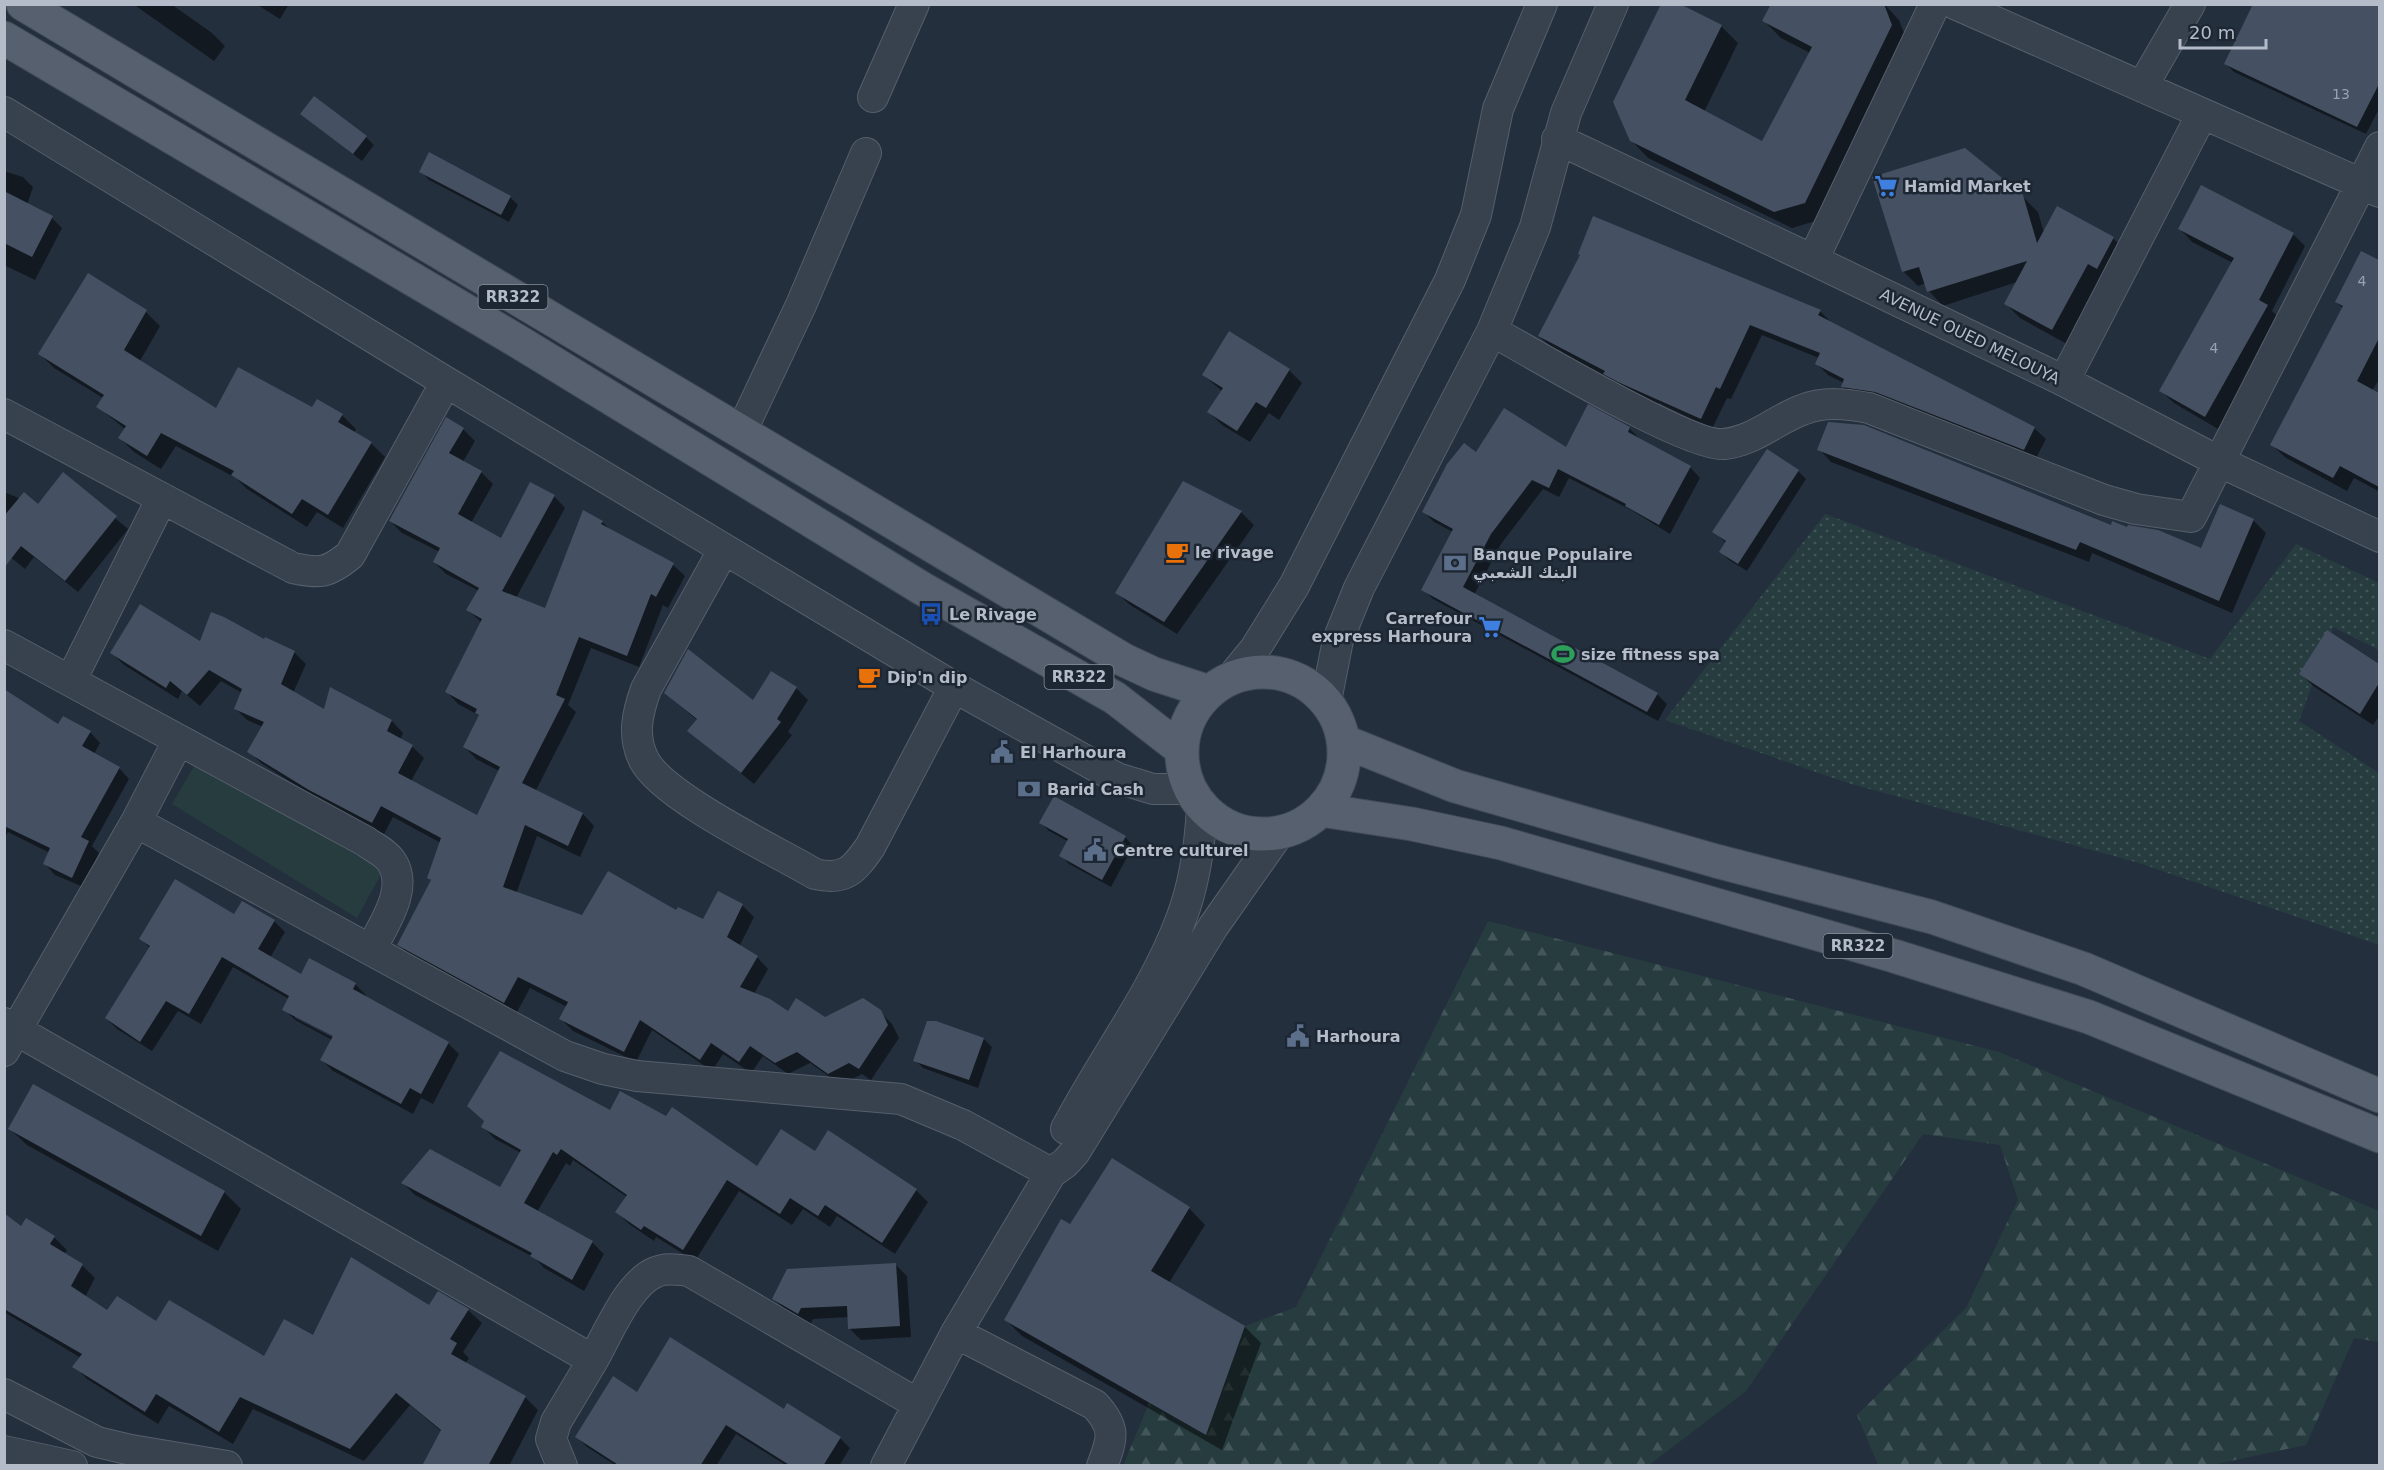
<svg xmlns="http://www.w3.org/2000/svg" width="2384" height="1470" font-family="'DejaVu Sans',Vazirmatn,sans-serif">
<defs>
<pattern id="grass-dots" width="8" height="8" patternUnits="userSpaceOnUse" patternTransform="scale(1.5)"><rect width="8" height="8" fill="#263c3f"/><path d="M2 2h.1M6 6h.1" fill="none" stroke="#435659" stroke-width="1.8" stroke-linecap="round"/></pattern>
<pattern id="forest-firs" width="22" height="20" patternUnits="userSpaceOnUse" patternTransform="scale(1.5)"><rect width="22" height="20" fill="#263c3f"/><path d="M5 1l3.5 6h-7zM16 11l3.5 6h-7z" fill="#435659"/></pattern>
</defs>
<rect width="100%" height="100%" fill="#242f3e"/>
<path fill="url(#grass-dots)" d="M1825 514 2210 659 2296 544 2379 583V650L2333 627 2299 721 2379 773V945L2139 863 1848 783 1665 720Z"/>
<path fill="url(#forest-firs)" d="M1488 921 1999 1052 2379 1211V1342L2354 1338 2306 1445 2212 1465H1878L1857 1415 1966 1308 2018 1200 2000 1145 1923 1134 1746 1391 1649 1465 1123 1466 1149 1403 1206 1435 1245 1326 1296 1307Z"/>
<path fill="#263c3f" d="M197 761 384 869 357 918 172 804Z"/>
<path fill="#0007" fill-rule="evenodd" d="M133 4H171L212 33 225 46 214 61Z
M256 4H289L280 19Z
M1884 4 1899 20 1908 43 1822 219 1792 228 1648 158 1631 140 1721 26 1738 43 1704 112 1763 143 1810 53 1781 38 1764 21Z
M2255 4H2380V107L2366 134 2234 72 2226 64Z
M302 114 366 137 374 145 362 161Z
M4 171 23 177 33 187 27 205 52 218 62 228 35 280 4 265Z
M421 171 510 197 518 205 509 222 429 180Z
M2022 196 2038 212 2044 233 2113 238 2127 253 2067 344 2020 318 2006 304 2017 282 1943 306 1929 291 1926 283 1918 286 1904 272Z
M2180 229 2293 234 2305 246 2272 311 2280 319 2218 429 2174 403 2161 391 2233 263 2192 242Z
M2362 253 2380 262V378L2372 391 2380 395V492L2354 478 2347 491 2286 458 2272 445 2344 309 2336 302Z
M89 275 146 312 160 326 140 361 217 410 313 409 342 415 356 429 354 433 371 443 385 457 343 528 317 512 307 527 247 489 236 478 176 446 161 469 134 452 120 438 125 429 98 407 103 398 54 368 40 354Z
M1820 311 1831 322 2034 428 2046 439 2035 460 1854 398 1843 387 1844 383 1828 375 1816 363 1819 358 1762 335 1731 399 1727 398 1712 429 1659 403 1657 406 1617 385 1610 379 1551 347 1539 336Z
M1289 370 1302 383 1279 420 1269 413 1250 442 1222 425 1209 412 1222 391 1203 375Z
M1629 428 1639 438 1690 467 1700 478 1670 534 1631 510 1569 478 1559 497 1543 489 1501 544 1474 595 1657 694 1667 704 1658 721 1433 599 1423 589 1453 532 1434 522 1424 512 1477 454 1567 449Z
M463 429 475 441 463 462 481 472 493 484 471 523 502 540 554 496 565 508 516 598 546 610 602 522 613 532 673 565 685 576 668 608 663 605 639 667 591 648 568 705 576 712 535 792 583 814 594 826 580 857 537 836 516 894 583 917 677 912 704 921 718 893 743 906 754 917 739 947 757 957 768 969 754 994 788 1013 825 1019 880 1012 892 1024 899 1038 871 1080 862 1074 841 1085 810 1063 788 1074 763 1056 751 1073 723 1054 712 1071 652 1030 636 1062 573 1031 561 1019 567 1007 530 988 516 1014 411 956 399 945 432 882 429 878 441 843 393 817 384 834 322 802 261 763 249 751 263 727 247 720 236 709 242 693 221 681 200 706 182 691 178 699 124 665 112 653 201 643 265 641 294 652 306 664 293 693 325 711 331 689 392 721 403 733 400 740 412 746 424 758 411 781 478 817 499 771 476 759 465 747 480 716 458 704 447 692 482 623 468 610 479 591 446 574 434 562 440 552 402 533 390 521Z
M1819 449 2201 550 2253 520 2266 533 2232 613 2092 553 2089 562 1831 462Z
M1798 471 1806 479 1747 571 1729 560 1721 552 1726 543 1714 532Z
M63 474 128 529 78 592 34 557 25 569 4 552V492L38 506Z
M1184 483 1241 512 1254 525 1177 634 1130 605 1117 593Z
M2328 632 2380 666V715L2373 725 2313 686 2301 674Z
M796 688 808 700 788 732 792 735 754 784 689 731 698 721 665 693 753 702Z
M4 690 59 726 90 732 100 743 94 754 119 768 129 779 92 846 99 853 83 887 55 875 45 864 50 853 8 832 4 839Z
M1055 798 1125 837 1133 846 1111 887 1069 864 1061 855 1069 842 1049 831 1041 823Z
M234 916 274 921 285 932 270 958 302 976 355 984 366 995 365 998 448 1043 459 1054 433 1104 421 1098 413 1114 333 1071 322 1060 332 1040 295 1020 284 1009 289 999 233 967 201 1024 178 1011 152 1051 117 1029 106 1018 150 948 141 939ZM295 1015 340 1038 339 1041 295 1018Z
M984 1039 992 1047 978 1088 923 1068 915 1060Z
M469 1106 610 1112 758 1168 815 1153 916 1190 928 1202 895 1254 837 1216 830 1227 803 1209 792 1225 739 1191 695 1261 656 1237 654 1241 629 1224 617 1212 627 1197 573 1160 570 1166 566 1163 537 1212 592 1242 604 1254 584 1291 544 1268 535 1258 415 1195 403 1183 501 1189 521 1153 495 1139 483 1127 485 1122Z
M10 1129 224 1192 241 1209 218 1251 27 1145Z
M1113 1160 1189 1208 1205 1225 1169 1283 1245 1327 1261 1343 1222 1450 1022 1336 1006 1320Z
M54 1237 67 1250 64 1255 82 1265 95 1278 85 1297 108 1312 156 1324 265 1358 314 1337 429 1307 438 1293 468 1310 482 1323 463 1352 469 1358 465 1364 525 1397 538 1410 509 1466H423L442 1432 410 1405 364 1461 253 1409 233 1444 169 1406 158 1424 87 1379 74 1366 81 1358 4 1312V1279Z
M896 1265 907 1276 911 1337 861 1340 850 1329 849 1317 813 1319 810 1325 785 1310 774 1299Z
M637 1395 784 1411 840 1438 850 1448 839 1466H787L736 1434 716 1466H629L619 1459 615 1465 587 1447 577 1437Z"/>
<path fill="#455162" d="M1661 4H1680L1722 25 1685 100 1762 141 1812 47 1762 21 1771 4H1884L1892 25 1805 203 1774 212 1630 141 1613 102Z
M2253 4H2379V84L2357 127 2224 64Z
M314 96 367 136 353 154 300 114Z
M1965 148 2023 195 2037 243 2057 206 2114 237 2097 269 2088 264 2052 330 2004 304 2027 261 1927 292 1919 267 1902 272 1872 177Z
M429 152 511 196 501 215 419 172Z
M2201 185 2294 233 2259 300 2268 305 2205 417 2159 391 2234 258 2178 229Z
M4 191 53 216 32 257 4 243Z
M1593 216 1821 310 1818 315 2035 427 2024 450 1875 392 1841 387 1844 379 1815 364 1820 353 1750 325 1720 389 1716 387 1701 419 1618 382 1603 374 1605 371 1538 336 1580 255 1578 254Z
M2361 251 2379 260V338L2357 381 2379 393V487L2340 466 2333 478 2270 445 2343 306 2335 302Z
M88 273 147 310 124 350 216 408 238 367 312 407 317 399 343 414 338 422 372 442 328 515 302 499 292 514 231 475 234 471 161 433 147 456 118 438 126 426 96 407 104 395 38 354Z
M1229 331 1290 369 1266 408 1256 402 1237 431 1207 412 1223 388 1202 375Z
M1588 404 1630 427 1628 432 1691 466 1659 525 1625 506 1626 504 1558 469 1549 488 1532 480 1491 534 1463 587 1658 693 1647 712 1421 590 1453 529 1422 512 1447 464 1464 443 1476 452 1504 408 1566 447Z
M446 417 464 428 449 453 482 471 458 514 501 538 530 482 555 495 502 591 545 608 583 510 603 521 601 524 674 563 656 597 651 594 627 656 579 637 556 695 565 699 522 783 583 813 568 846 525 825 503 887 582 915 608 871 676 910 678 907 703 919 718 891 743 904 727 937 758 956 740 987 770 999 788 1011 796 998 825 1017 863 998 881 1010 888 1025 859 1069 849 1063 828 1074 797 1052 775 1063 750 1046 739 1062 711 1043 700 1060 640 1020 624 1052 559 1019 568 1002 518 977 504 1003 397 945 431 880 427 878 441 838 381 806 372 823 309 790 247 752 264 722 234 709 242 689 209 670 187 695 170 681 166 688 110 653 140 604 200 641 211 612 224 617 264 639 265 637 295 651 281 684 324 709 330 687 392 720 387 731 413 745 398 773 477 815 500 767 463 747 479 715 475 713 477 709 445 692 482 619 466 610 479 588 433 562 440 548 389 521Z
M1828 422 1864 425 2111 525 2112 521 2127 527 2128 525 2158 530 2201 548 2220 504 2254 519 2219 601 2080 542 2076 550 1817 450Z
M1767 449 1799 470 1738 564 1719 552 1726 541 1712 532Z
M63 472 117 516 65 581 21 546 4 568V516L24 492 38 504Z
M1183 481 1242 511 1164 622 1115 593Z
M2327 630 2379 664V683L2360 714 2299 674Z
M688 649 753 700 771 671 797 687 777 719 781 722 741 773 687 731 697 719 664 693Z
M4 689 58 724 63 716 91 731 82 746 120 767 81 837 89 841 72 878 43 864 50 848 4 826Z
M1054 796 1126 836 1102 880 1059 856 1068 839 1039 823Z
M175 879 234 914 242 901 275 920 258 949 301 974 309 958 356 983 353 989 449 1042 421 1094 410 1088 401 1104 320 1060 333 1036 282 1010 289 996 222 957 189 1014 166 1001 140 1042 105 1018 150 946 139 939Z
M927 1021H936L984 1038 969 1080 913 1061Z
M500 1051 610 1110 620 1091 666 1116 672 1107 757 1166 781 1129 815 1151 828 1130 917 1189 882 1243 825 1205 818 1216 790 1198 780 1214 727 1180 683 1250 644 1226 641 1230 615 1212 627 1195 561 1149 557 1155 553 1152 524 1203 593 1241 572 1280 530 1256 532 1253 401 1183 430 1149 500 1187 521 1150 481 1127 484 1121 467 1106Z
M33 1084 225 1191 201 1236 8 1129Z
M1112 1158 1190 1207 1151 1271 1245 1326 1206 1435 1004 1320 1061 1219 1070 1224Z
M4 1213 21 1226 26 1218 55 1236 50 1244 83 1264 71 1286 107 1310 117 1296 156 1321 169 1300 264 1356 284 1319 313 1335 351 1257 429 1305 438 1291 469 1309 450 1339 457 1343 451 1354 526 1396 488 1466H422L441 1430 396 1393 350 1449 240 1397 219 1432 156 1394 145 1412 72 1367 82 1354 4 1309Z
M896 1263 900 1326 848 1329 847 1306 801 1308 798 1314 772 1299 787 1269Z
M670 1337 784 1409 787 1403 841 1437 823 1466H791L726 1425 700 1466H620L575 1437 613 1376 637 1392Z"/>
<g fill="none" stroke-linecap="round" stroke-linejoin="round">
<g stroke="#565f6c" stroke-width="32">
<path id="street" d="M1955 4 2380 192
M2142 87 2190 4
M873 97 914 4
M4 112 446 382 954 687 1117 778 1153 789H1190
M1557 139 1813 260 2064 381 2218 461 2380 537
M1813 260 1935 4
M1492 331C1531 352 1690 448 1724 444 1754 441 1775 420 1802 410 1824 401 1847 404 1869 408L2104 500 2136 509 2191 517 2380 147
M2064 381 2202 114
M4 414 293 568C321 574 328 573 350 555L446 382
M741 432 801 305 866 153
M724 549 646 689C637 714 632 736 644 760 663 797 776 851 815 874 845 881 854 870 870 847L954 687
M4 645 365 841C373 847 386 853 391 861 410 888 383 925 371 949
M1232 677 1255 649 1294 586 1450 280 1476 215 1498 109 1542 4
M71 680 162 498
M1326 701 1338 640 1359 588 1492 331 1535 227 1566 113 1613 4
M136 822 565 1056 603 1069 637 1076 901 1099 963 1125 1051 1173
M4 1023 593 1360 556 1422 551 1439 562 1466
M4 1051 136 822 178 741
M1066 1129C1103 1058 1153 994 1181 919 1195 883 1200 845 1202 807
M956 1333 1095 1405C1116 1428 1113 1438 1102 1466
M593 1360C608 1334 628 1283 656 1272 667 1267 678 1270 689 1271L918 1404
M4 1394 97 1442 131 1450 227 1466
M4 1451 72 1466
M886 1466 956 1333 1051 1173 1065 1163 1075 1152 1213 927 1279 833"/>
</g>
<g stroke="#414a57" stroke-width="35">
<path id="primary" d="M23 4 1124 660 1154 674 1209 692
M4 38 519 342 923 589 1115 698 1182 750
M1182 753a81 81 0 1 1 162 0a81 81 0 1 1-162 0Z
M1343 741 1455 786 1716 861 1932 917 2084 969 2380 1096
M1321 810 1412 824 1501 843 1894 956 2089 1017 2380 1136"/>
</g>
<use href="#street" stroke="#38414e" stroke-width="30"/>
<use href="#primary" stroke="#56606e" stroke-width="33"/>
</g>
<defs>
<g id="supermarket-bare" transform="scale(1.8)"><path d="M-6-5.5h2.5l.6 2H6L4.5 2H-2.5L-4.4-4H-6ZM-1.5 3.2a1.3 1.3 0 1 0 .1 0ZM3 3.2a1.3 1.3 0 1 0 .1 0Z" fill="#3f7fe0" stroke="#1d2633" stroke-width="2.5" paint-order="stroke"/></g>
<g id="cafe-bare" transform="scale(1.8)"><path d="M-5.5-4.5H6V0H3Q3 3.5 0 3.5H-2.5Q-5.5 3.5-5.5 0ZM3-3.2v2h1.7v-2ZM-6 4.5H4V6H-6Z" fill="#e8710a" stroke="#1d2633" stroke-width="2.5" paint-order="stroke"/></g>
<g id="bank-bare" transform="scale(1.8)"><path d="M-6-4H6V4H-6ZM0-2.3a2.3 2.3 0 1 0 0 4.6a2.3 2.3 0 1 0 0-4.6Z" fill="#5c6f8a" stroke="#1d2633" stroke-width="2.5" paint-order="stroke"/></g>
<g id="bus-bare" transform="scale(1.8)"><path d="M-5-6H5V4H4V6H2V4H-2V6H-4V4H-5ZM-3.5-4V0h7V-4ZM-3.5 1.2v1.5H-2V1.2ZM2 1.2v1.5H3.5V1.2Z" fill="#1a4fb4" stroke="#1d2633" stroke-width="2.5" paint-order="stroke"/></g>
<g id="stadium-bare" transform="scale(1.8)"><path d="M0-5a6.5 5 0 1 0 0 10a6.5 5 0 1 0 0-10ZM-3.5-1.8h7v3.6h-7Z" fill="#2e9e5b" stroke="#1d2633" stroke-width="2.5" paint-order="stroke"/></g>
<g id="civic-bare" transform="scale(1.8)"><path d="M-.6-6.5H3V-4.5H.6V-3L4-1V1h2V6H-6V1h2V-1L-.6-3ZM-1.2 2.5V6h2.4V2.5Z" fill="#5c6f8a" stroke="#1d2633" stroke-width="2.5" paint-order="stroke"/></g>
</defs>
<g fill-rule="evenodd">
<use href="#supermarket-bare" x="1886" y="186"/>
<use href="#cafe-bare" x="1177" y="552"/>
<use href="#bank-bare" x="1455" y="563"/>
<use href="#bus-bare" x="931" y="614"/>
<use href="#supermarket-bare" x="1490" y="627"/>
<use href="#stadium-bare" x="1563" y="654"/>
<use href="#cafe-bare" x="869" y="677"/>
<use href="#civic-bare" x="1002" y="752"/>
<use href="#bank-bare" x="1029" y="789"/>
<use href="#civic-bare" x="1095" y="850"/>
<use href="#civic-bare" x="1298" y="1036"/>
</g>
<g text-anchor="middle" stroke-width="5" stroke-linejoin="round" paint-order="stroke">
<g font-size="14" fill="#98a1af">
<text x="2341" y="99">13</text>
<text x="2362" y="286">4</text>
<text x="2214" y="353">4</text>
</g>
<g fill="#1d2633" stroke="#878f9c" stroke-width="1.5">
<rect x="478.5" y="285" width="69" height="24" rx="4.5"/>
<rect x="1044.5" y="665" width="69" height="24" rx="4.5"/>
<rect x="1823.5" y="934" width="69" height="24" rx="4.5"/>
</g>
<g font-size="15" font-weight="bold" fill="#b4bcc9">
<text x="513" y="302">RR322</text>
<text x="1079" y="682">RR322</text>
<text x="1858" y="951">RR322</text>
</g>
<g font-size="16" font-weight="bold" fill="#b4bcc9" stroke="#1d2633" text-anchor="start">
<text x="1904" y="192">Hamid Market</text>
<text x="1195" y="558">le rivage</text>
<text x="1473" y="560">Banque Populaire<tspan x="1473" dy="18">البنك الشعبي</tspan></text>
<text x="949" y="620">Le Rivage</text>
<text x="1472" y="624" text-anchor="end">Carrefour<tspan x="1472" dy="18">express Harhoura</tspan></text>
<text x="1581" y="660">size fitness spa</text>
<text x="887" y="683">Dip'n dip</text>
<text x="1020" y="758">El Harhoura</text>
<text x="1047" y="795">Barid Cash</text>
<text x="1113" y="856">Centre culturel</text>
<text x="1316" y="1042">Harhoura</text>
</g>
<g font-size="16" fill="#b4bcc9" stroke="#1d2633">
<text transform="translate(1970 336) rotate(26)" y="6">AVENUE OUED MELOUYA</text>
</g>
</g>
<rect width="2384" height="1470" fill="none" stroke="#b4bcc9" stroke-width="12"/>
<path d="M2180 39v9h86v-9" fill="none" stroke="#b4bcc9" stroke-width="3"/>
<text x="2189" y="39" font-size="18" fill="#b4bcc9" stroke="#1d2633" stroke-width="4.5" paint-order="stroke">20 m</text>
</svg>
